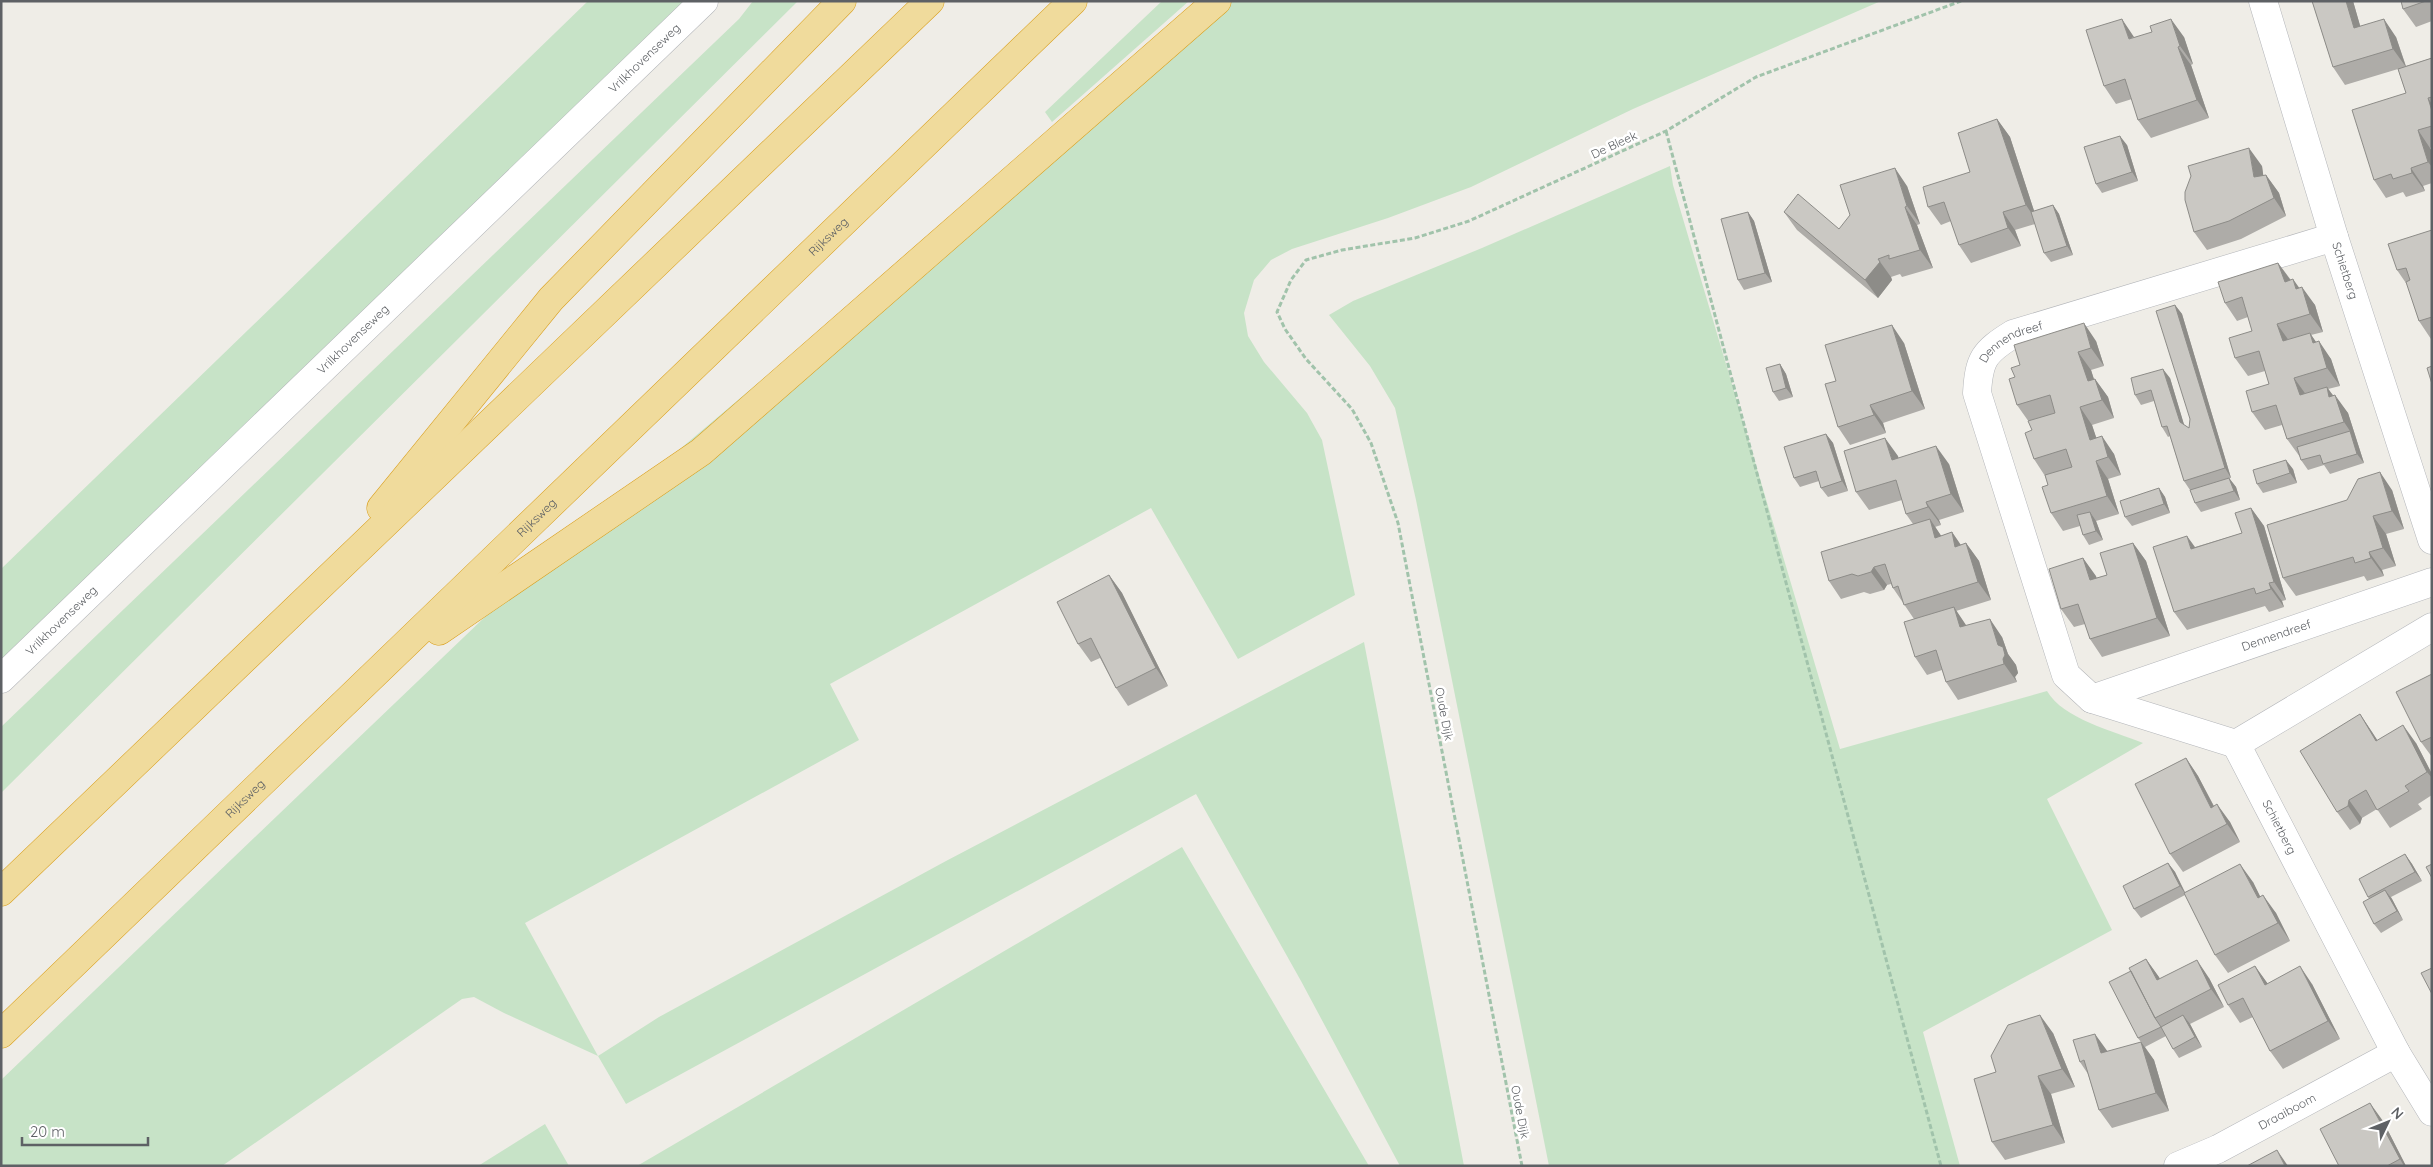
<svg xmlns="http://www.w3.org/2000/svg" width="2433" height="1167" font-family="Quicksand,sans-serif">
<rect width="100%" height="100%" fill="#efede7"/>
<path fill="#c7e3c7" d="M588 1H690L1 662V569Z
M753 1H798L1 793V727L739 19Z
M1162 1H1189L1052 122 1045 112Z
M1218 1H1881L1633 109 1471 187 1388 218 1292 249 1271 260 1254 280 1244 313 1248 336 1264 362 1307 413 1322 440 1355 595 1238 659 1151 508 830 684 859 740 525 923 598 1056 659 1017 946 861 1364 642 1464 1166H1400L1301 981 1196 794 626 1104 598 1056 504 1013 474 997 462 999 222 1166H1V1080L511 592 796 351Z
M1670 166 1673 185 1840 749 2047 691C2063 719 2114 731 2143 743L2047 799 2112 930 1923 1032 1960 1166H1549L1416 500 1395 408 1370 366 1329 315 1353 301 1482 248Z
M1182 847 1369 1166H637Z
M545 1124 569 1166H478Z"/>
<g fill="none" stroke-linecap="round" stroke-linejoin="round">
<g stroke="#b4b6ba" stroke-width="29">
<g id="street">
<path id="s1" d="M2263 1 2334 237 2432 540"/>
<path id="s2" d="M2432 627 2236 744 2396 1053 2432 1112"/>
<path id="s3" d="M1 679 704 1"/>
<path id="s4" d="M2092 699 2432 582"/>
<path id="s5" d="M2236 744 2092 699 2066 675 1977 393C1979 359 1984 352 2013 334L2334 237"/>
<path id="s6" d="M2178 1166 2218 1149 2396 1053"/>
</g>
</g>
<g stroke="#d99f1d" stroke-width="29">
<g id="highway">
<path d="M381 508 551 299 842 1"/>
<path d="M439 631 701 452 1217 1"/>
<path d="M1 892 930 1"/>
<path id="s7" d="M1 1034 1073 1"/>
</g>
</g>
<path stroke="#a1c3ab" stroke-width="3" stroke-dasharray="5 2.5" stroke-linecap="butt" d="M1666 131 1941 1166
M1522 1166 1398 523 1371 443 1352 409 1306 359 1285 329 1277 312 1291 280 1306 260 1342 250 1415 238 1469 221 1666 131 1756 77 1961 1"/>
<use href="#street" stroke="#fff" stroke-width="28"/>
<use href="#highway" stroke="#f0db9c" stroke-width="28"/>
</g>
<path fill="#aeaca8" d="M2312 1H2353L2360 26 2396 37 2406 66 2432 58V147L2430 148 2432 152V183L2423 186 2425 191 2406 197 2403 192 2386 198 2374 180 2406 93 2398 69 2345 85 2333 67Z
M2401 1H2432V21L2416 27 2403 9Z
M2134 37H2184L2193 64 2191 65 2209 118 2151 138 2138 120 2132 99 2116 104 2104 86Z
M1997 119 2010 137 2034 211 2053 205 2059 214 2073 255 2051 262 2044 253 2035 224 2015 230 2021 246 1971 263 1959 245 1951 221 1941 225 1928 207 1970 172Z
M2127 145 2138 181 2102 193 2096 184Z
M2262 166 2263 176 2266 175 2279 193 2286 216 2241 239 2207 250 2194 232Z
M1907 186 1920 224 1917 225 1933 268 1902 277 1900 274 1891 277 1892 280 1878 298 1797 230 1784 212 1839 229Z
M1748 212 1754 221 1772 282 1744 290 1738 280Z
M2432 230V339H2431L2419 321 2408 286 2397 270Z
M2278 263 2291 280 2315 305 2323 332 2311 335 2316 342 2331 359 2340 386 2328 389 2348 413 2364 463 2330 474 2324 465 2308 470 2301 460 2300 457 2287 439 2282 425 2265 430 2252 412 2269 384 2265 371 2248 376 2235 358 2252 331 2248 317 2237 321 2225 303Z
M2175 305 2182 314 2231 478H2229L2236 487 2240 500 2201 512 2195 503 2190 490 2184 481 2170 436 2168 437 2162 427 2154 401 2141 405 2135 395 2170 378 2184 425 2189 428 2190 419Z
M2096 341 2104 366 2091 370 2094 379H2095L2108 397 2114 418 2092 425 2096 437 2114 454 2121 475 2108 479 2119 514 2096 521 2103 540 2089 545 2083 535 2080 526 2063 531 2051 513 2048 485 2045 476 2034 459 2032 430 2029 422 2017 405 2015 377 2020 365Z
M1904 343 1925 409 1883 423 1886 433 1850 445 1838 427 1836 381Z
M1780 364 1786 374 1793 397 1779 401 1773 392Z
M1826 434 1833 443 1848 491 1828 497 1821 488 1819 481 1800 487 1794 478Z
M1898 456V458L1949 464 1964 512 1939 520 1941 525 1935 527 1941 536 1952 532 1961 545 1966 543 1979 561 1991 600 1956 611 1966 626 2002 637 2008 654 2016 665 2018 673 2015 677 2017 682 1958 700 1946 682 1942 670 1927 675 1915 657 1914 619 1893 588 1891 584 1887 585 1884 590 1870 594 1864 592 1841 599 1829 581 1913 524 1906 514 1902 500 1869 510 1856 492Z
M2293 469 2297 483 2263 493 2257 484Z
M2159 488 2165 497 2170 513 2132 526 2125 517Z
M2392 490 2404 529 2386 534 2396 566 2382 570 2384 576 2367 581 2364 576 2296 596 2283 578Z
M2251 508 2264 526 2286 600 2282 601 2284 607 2269 612 2265 606 2187 630 2174 612 2195 547 2242 533Z
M2133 543 2146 561 2170 636 2102 657 2090 639 2085 624 2074 627 2061 609 2083 558 2096 578 2107 575Z
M1109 575 1122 593 1168 686 1128 706 1116 688 1100 658 1091 662 1078 644Z
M2432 674V757L2421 742Z
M2360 714 2378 741 2416 743 2432 774V795L2418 804 2422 809 2390 828 2377 809 2362 818 2360 824 2350 830 2337 812Z
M2186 758 2198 776 2214 806 2230 822 2240 842 2183 872 2170 854Z
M2405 854 2412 864 2422 881 2391 897 2403 920 2381 933 2374 924 2369 899 2368 897Z
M2168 863 2175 872 2185 892 2253 882 2260 897 2276 913 2290 941 2228 973 2215 955 2185 895 2141 918 2134 909Z
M2146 959 2160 979 2209 978 2224 1007 2190 1024 2202 1047 2179 1058 2173 1049 2166 1036 2145 1047 2154 1060 2169 1111 2112 1128 2099 1110 2088 1074 2080 1062 2108 1052 2141 1042 2138 1038 2131 971Z
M2255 966 2267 983 2312 984 2340 1039 2283 1069 2270 1051 2253 1017 2240 1023 2228 1005Z
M2053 1033 2075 1087 2051 1094 2065 1143 2005 1160 1992 1142 1996 1072Z
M2383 1121 2406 1166H2339Z"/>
<path fill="#8d8c88" d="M2346 1H2353L2366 46 2354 28Z
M2122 19 2134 37 2129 39Z
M2171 19 2184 37 2193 64 2180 46Z
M2384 19 2396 37 2406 67 2393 49Z
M2178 47 2191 65 2209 118 2197 100Z
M2428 98 2432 104V111Z
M1997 119 2010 137 2038 223 2026 205Z
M2418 130 2430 148 2432 152V167L2428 162Z
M2120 136 2127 145 2138 181 2132 172Z
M2249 148 2262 166 2266 195 2254 177Z
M1895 168 1907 186 1920 224 1907 206Z
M2411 168 2423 186 2425 191 2412 173Z
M2266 175 2279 193 2286 216 2274 198Z
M2053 205 2059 214 2073 255 2067 246Z
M1905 207 1917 225 1933 268 1920 250Z
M1748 212 1754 221 1772 282 1765 273Z
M2003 212 2015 230 2021 246 2008 228Z
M1878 259 1891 277 1892 280 1878 298 1865 280Z
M2278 263 2291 281 2285 282Z
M2293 279 2305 296 2302 287 2315 305 2323 332 2310 314 2296 289Z
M2175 305 2182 314 2231 478 2225 468Z
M2084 323 2096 341 2104 366 2091 348Z
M2277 324 2290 342 2283 341Z
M1892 325 1904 343 1925 409 1912 391Z
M2310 333 2322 351 2319 341 2331 359 2340 386 2327 368 2313 343Z
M2078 352 2091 370 2100 399 2088 381Z
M1780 364 1786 374 1793 397 1786 388Z
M2163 369 2170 378 2186 431 2180 422Z
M2294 378 2307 396 2300 395Z
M2095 379 2108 397 2114 418 2102 400Z
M2327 387 2338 403 2335 395 2348 413 2364 463 2357 454 2350 431 2344 422 2329 397Z
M1870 405 1883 423 1886 433 1874 415Z
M2080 407 2092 425 2103 458 2090 440Z
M1826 434 1833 443 1848 491 1842 481Z
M2102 436 2114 454 2121 475 2108 457Z
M1885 438 1898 456 1904 478 1892 460Z
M1936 446 1949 464 1964 512 1951 494Z
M2286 460 2293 469 2297 483 2290 473Z
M2096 461 2108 479 2119 514 2107 496Z
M2380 472 2392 490 2404 529 2392 511Z
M2229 478 2236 487 2240 500 2234 491Z
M2159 488 2165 497 2170 513 2164 504Z
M1926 502 1939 520 1941 525 1928 507Z
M2251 508 2264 526 2286 600 2274 582Z
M2090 512 2096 521 2103 540 2096 531Z
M2373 516 2386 534 2396 566 2383 548Z
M1930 519 1942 537 1935 538Z
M1952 532 1964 550 1955 547Z
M2187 536 2200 554 2191 549Z
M1966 543 1979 561 1991 600 1978 582Z
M2133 543 2146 561 2170 636 2157 618Z
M2369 552 2382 570 2384 576 2371 558Z
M2083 558 2096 576 2103 598 2090 580Z
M1874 567 1887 585 1884 590 1871 572Z
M1109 575 1122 593 1168 686 1156 668Z
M2269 583 2282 601 2284 607 2271 589Z
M1954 607 1966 625 1973 645 1960 627Z
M1990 619 2002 637 2008 654 2016 665 2018 673 2015 677 2017 682 2004 664Z
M2360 714 2372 732 2389 759 2376 741Z
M2403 725 2416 743 2432 774V778L2427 772Z
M2186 758 2198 776 2224 826 2211 808Z
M2349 800 2362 818 2360 824 2348 806Z
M2217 804 2230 822 2240 842 2227 824Z
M2405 854 2412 864 2422 881 2415 872Z
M2168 863 2175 872 2186 895 2180 886Z
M2240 864 2253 882 2270 916 2258 898Z
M2385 890 2392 899 2403 920 2397 911Z
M2263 895 2276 913 2290 941 2278 923Z
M2146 959 2159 977 2170 998 2157 980Z
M2197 960 2209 978 2224 1007 2211 989Z
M2255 966 2268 984 2265 985Z
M2300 966 2312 984 2340 1039 2328 1021Z
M2040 1015 2053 1033 2075 1087 2062 1069Z
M2183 1015 2190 1024 2202 1047 2195 1037Z
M2095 1034 2108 1052 2101 1053Z
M2141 1042 2154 1060 2169 1111 2156 1093Z
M2038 1076 2051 1094 2065 1143 2053 1125Z
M2370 1103 2383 1121 2406 1166H2404L2400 1159Z
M2277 1150 2288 1166H2285Z"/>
<path fill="#cac8c3" stroke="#8d8c88" d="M2312 1H2346L2354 28 2384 19 2393 49 2333 67Z
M2401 1H2426L2403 9Z
M2122 19 2129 39 2152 32 2150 26 2171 19 2180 46 2178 47 2197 100 2138 120 2125 79 2104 86 2086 30Z
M2432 58V97L2428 98 2432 111V126L2418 130 2428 162 2411 168 2412 173 2393 179 2391 174 2374 180 2352 110 2406 93 2398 69Z
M1997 119 2026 205 2003 212 2008 228 1959 245 1944 202 1928 207 1923 187 1970 172 1958 133Z
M2120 136 2132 172 2096 184 2084 147Z
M2249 148 2254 177 2266 175 2274 198 2229 221 2194 232 2185 200V192L2191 176 2188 166Z
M1895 168 1907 206 1905 207 1920 250 1889 259V255L1878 259 1880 262 1865 280 1784 212 1798 194 1839 229 1850 215 1840 185Z
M2053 205 2067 246 2044 253 2031 212Z
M1748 212 1765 273 1738 280 1721 219Z
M2432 230V317L2419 321 2406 282 2410 280 2406 268 2397 270 2388 244Z
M2278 263 2285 282 2293 279 2296 289 2302 287 2310 314 2277 324 2283 341 2310 333 2313 343 2319 341 2327 368 2294 378 2300 395 2327 387 2329 397 2335 395 2344 422 2287 439 2276 405 2252 412 2246 391 2269 384 2259 351 2235 358 2229 338 2252 331 2242 297 2225 303 2218 282Z
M2175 305 2225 468 2184 481 2167 426 2162 427 2151 390 2135 395 2131 378 2163 369 2180 422 2189 428 2190 419 2156 311Z
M2084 323 2091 348 2078 352 2088 381 2095 379 2102 400 2080 407 2090 440 2102 436 2108 457 2096 461 2107 496 2051 513 2042 487 2048 485 2045 475 2072 467 2066 449 2034 459 2025 433 2032 430 2028 421 2055 413 2050 395 2017 405 2009 379 2015 377 2011 368 2020 365 2014 345Z
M1892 325 1912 391 1870 405 1874 415 1838 427 1825 384 1836 381 1825 345Z
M1780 364 1786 388 1773 392 1766 368Z
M2432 366V384L2427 368Z
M2350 431 2357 454 2323 464 2320 455 2301 460 2297 447Z
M1826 434 1842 481 1821 488 1816 471 1794 478 1784 447Z
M1885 438 1892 460 1936 446 1951 494 1926 502 1928 507 1906 514 1896 480 1856 492 1844 451Z
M2286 460 2290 473 2257 484 2253 470Z
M2380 472 2392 511 2373 516 2383 548 2369 552 2371 558 2355 563 2353 557 2283 578 2267 525 2347 500 2358 479Z
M2229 478 2234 491 2195 503 2190 490Z
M2159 488 2164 504 2125 517 2120 501Z
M2251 508 2274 582 2269 583 2271 589 2256 594 2254 588 2174 612 2153 547 2187 536 2191 549 2242 533 2235 513Z
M2090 512 2096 531 2083 535 2077 515Z
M1930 519 1935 538 1952 532 1955 547 1966 543 1978 582 1904 605 1898 586 1893 588 1885 564 1874 567 1871 572 1858 576 1852 574 1829 581 1821 552Z
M2133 543 2157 618 2090 639 2078 604 2061 609 2049 569 2083 558 2090 580 2107 575 2100 553Z
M1109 575 1156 668 1116 688 1091 638 1078 644 1057 602Z
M1954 607 1960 627 1990 619 1998 645 2003 647 2005 655 2003 659 2004 664 1946 682 1936 650 1915 657 1904 622Z
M2432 674V737L2421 742 2396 692Z
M2360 714 2376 741 2403 725 2427 772 2405 786 2409 791 2377 810 2366 790 2349 800 2348 806 2337 812 2300 751Z
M2186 758 2211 808 2217 804 2227 824 2170 854 2135 784Z
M2405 854 2415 872 2368 897 2359 879Z
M2168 863 2180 886 2134 909 2123 886Z
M2240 864 2258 898 2263 895 2278 923 2215 955 2184 893Z
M2432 864V878L2426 867Z
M2385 890 2397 911 2374 924 2363 902Z
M2146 959 2157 980 2197 960 2211 989 2155 1018 2129 968Z
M2255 966 2265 985 2300 966 2328 1021 2270 1051 2243 998 2228 1005 2218 985Z
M2432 968V994L2421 973Z
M2131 971 2155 1018 2161 1027 2138 1038 2109 982Z
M2040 1015 2062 1069 2038 1076 2053 1125 1992 1142 1974 1079 1996 1072 1991 1056 2008 1025Z
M2183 1015 2195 1037 2173 1049 2161 1027Z
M2095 1034 2101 1053 2141 1042 2156 1093 2099 1110 2084 1060 2080 1062 2073 1040Z
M2370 1103 2400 1159 2387 1166H2339L2320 1129Z
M2277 1150 2285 1166H2247Z"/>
<g text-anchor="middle" stroke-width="5" stroke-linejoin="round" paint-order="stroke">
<g font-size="12" fill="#5e6165" stroke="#fff">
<text dy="4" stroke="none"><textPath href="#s3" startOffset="894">Vrilkhovenseweg</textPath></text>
<text transform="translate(1614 145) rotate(-25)" y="4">De Bleek</text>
<text dy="4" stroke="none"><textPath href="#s7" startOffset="1149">Rijksweg</textPath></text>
<text dy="4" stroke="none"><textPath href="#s1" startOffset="282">Schietberg</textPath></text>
<text dy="4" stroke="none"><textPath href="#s3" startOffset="489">Vrilkhovenseweg</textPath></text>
<text dy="4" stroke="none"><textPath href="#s5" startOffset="550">Dennendreef</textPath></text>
<text dy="4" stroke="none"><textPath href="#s7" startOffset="744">Rijksweg</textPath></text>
<text dy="4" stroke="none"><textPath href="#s3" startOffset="84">Vrilkhovenseweg</textPath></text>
<text dy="4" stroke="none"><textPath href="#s4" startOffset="195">Dennendreef</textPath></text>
<text transform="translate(1444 714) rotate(79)" y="4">Oude Dijk</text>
<text dy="4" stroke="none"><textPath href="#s7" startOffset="339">Rijksweg</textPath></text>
<text dy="4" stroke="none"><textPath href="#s2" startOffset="322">Schietberg</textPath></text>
<text transform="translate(1520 1112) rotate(79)" y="4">Oude Dijk</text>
<text dy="4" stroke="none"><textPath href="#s6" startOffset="122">Draaiboom</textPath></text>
</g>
</g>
<rect width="2433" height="1167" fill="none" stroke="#5e6165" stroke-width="5"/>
<g transform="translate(2388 1122) rotate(47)" stroke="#ffffff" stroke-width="4" paint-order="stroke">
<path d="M0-4L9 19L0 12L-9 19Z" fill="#5e6165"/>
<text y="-8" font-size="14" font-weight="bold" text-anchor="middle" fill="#5e6165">N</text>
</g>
<path d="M22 1137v8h126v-8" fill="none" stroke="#5e6165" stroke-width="2.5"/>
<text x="30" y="1137" font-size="15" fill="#5e6165" stroke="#ffffff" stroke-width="4" paint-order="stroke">20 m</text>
</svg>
